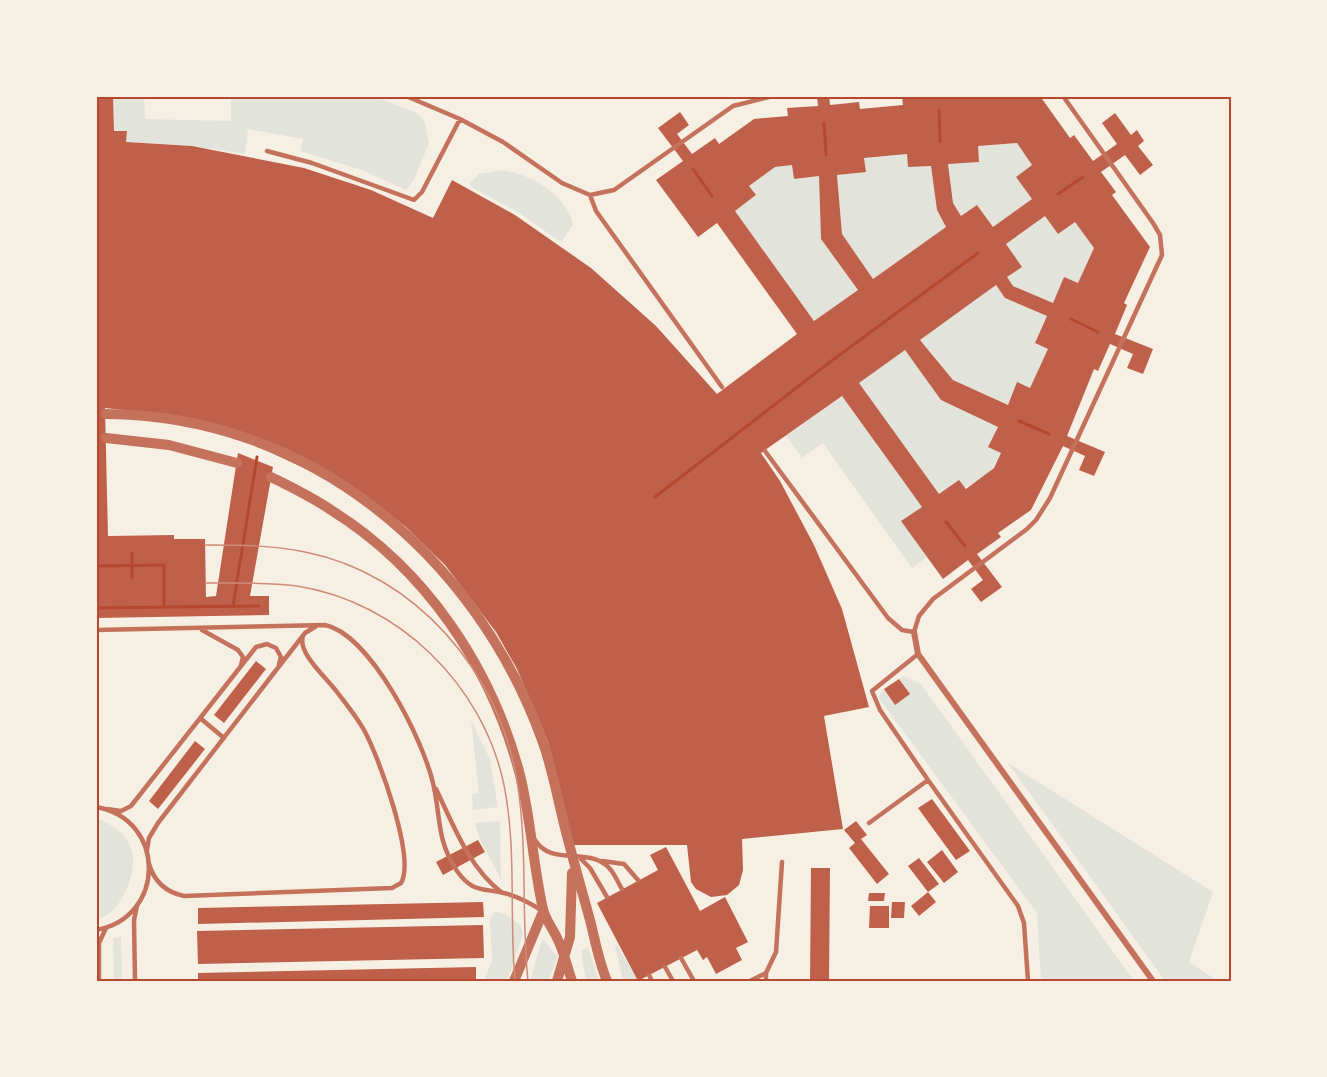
<svg xmlns="http://www.w3.org/2000/svg" width="1327" height="1077" font-family="'DejaVu Sans',sans-serif">
<rect width="100%" height="100%" fill="#f6efe4"/>
<path fill="#e2e4dc" d="M113 96H144L145 119 231 121V96H373L417 113 425 122 429 143 414 180 406 190 362 170 300 151 303 139 248 129 245 154 192 146 126 142V131H114Z
M1017 143 1032 165 1016 177 1032 199 993 227 977 205 961 216 953 203 948 164 979 162 978 146Z
M907 154 909 167 931 166 937 210 946 227 873 279 842 234 837 175 865 172 864 158Z
M792 165 794 179 819 176 821 239 858 290 814 321 735 211 756 196 749 186 775 167Z
M501 170C531 174 565 193 573 224L563 240 559 241 518 212 471 187 470 183 479 174Z
M1045 216 1058 234 1075 222 1094 248 1078 283 1064 277 1053 303 1013 286 1007 277 1021 267 1006 244Z
M996 285 1005 298 1047 316 1035 343 1048 349 1030 388 1017 383 1008 405 953 380 920 340Z
M905 350 942 400 998 427 989 447 1001 453C989 480 967 489 939 494L859 383Z
M842 396 922 507 902 522 927 557 912 568 823 443 802 458 786 436Z
M903 676 921 684 1134 981H1041L1037 913 878 697 884 689 895 704 909 694 899 679Z
M471 720 490 759 498 807 473 810 472 794 479 793Z
M1008 763 1213 892 1189 962 1218 981H1165Z
M96 818C135 832 142 861 123 896 117 908 110 916 96 919Z
M500 821 501 879 480 840 475 823Z
M495 911 506 914 521 926 523 935 507 981H484L492 961 490 920Z
M121 937 122 981H114L113 938Z
M542 939 558 957 548 981H530Z
M617 945 638 981H623L615 946Z
M588 947 599 981H586L581 951Z"/>
<path fill="#bf614a" fill-rule="evenodd" d="M96 96H113L114 131H127L126 142 192 146 304 168 371 190 433 218 452 180 515 215 591 268 656 326 717 394 797 334 717 223 698 237 656 180 683 161 658 128 680 112 689 125 677 134 692 154 715 138 719 144 754 119 788 116 787 108 818 106 817 96H829L830 105 859 102 860 109 903 105 902 97 912 96H1040L1070 138 1074 135 1093 161 1117 144 1102 123 1115 113 1131 135 1137 130 1144 141 1138 146 1153 165 1140 175 1125 155 1101 172 1116 192 1112 195 1150 247 1124 303 1127 305 1115 334 1153 349 1143 374 1127 368 1133 354 1110 344 1098 371 1094 369 1067 436 1105 452 1094 476 1079 470 1085 456 1063 446 1031 510 998 533 1001 537 977 554 1002 587 981 602 971 589 983 580 968 560 943 579 901 521 922 507 842 396 761 453 780 481 814 545 842 609 869 707 824 716 843 829 742 839 743 870 739 885 727 895 711 897 696 889 691 882 687 845H571L548 742 517 669 496 632 445 565 406 527 370 499 205 422 162 414 105 408 108 536 174 535V539H205L206 597 216 596 238 453 273 467 250 596H269V615L96 618ZM1017 143 1032 165 1016 177 1032 199 993 227 977 205 961 216 953 203 948 164 979 162 978 146ZM907 154 908 167 931 166 937 210 946 227 873 279 842 234 837 175 866 172 864 158ZM792 165 794 179 819 176 821 239 858 290 814 321 735 211 756 195 749 186 775 167ZM1045 216 1058 234 1075 222 1094 248 1078 283 1064 277 1053 303 1013 286 1007 277 1022 267 1006 244ZM996 285 1005 298 1047 316 1035 343 1048 349 1030 388 1017 382 1008 405 953 380 920 340ZM905 350 941 400 998 427 988 447 1001 453 994 468 966 489 959 480 939 494 859 383Z
M256 661 266 669 224 723 214 715Z
M899 679 910 694 895 705 884 689Z
M195 741 205 749 158 809 149 801Z
M932 799 970 851 956 860 918 808Z
M856 821 867 835 861 839 889 874 877 884 849 848 855 843 844 830Z
M478 840 485 852 443 875 436 862Z
M666 847 700 911 725 897 748 942 736 948 742 960 716 974 707 957 703 960 697 950 638 981 597 903 658 870 650 855Z
M942 850 958 872 944 883 927 862Z
M919 858 939 884 928 892 908 866Z
M811 868H830L829 981H810Z
M928 892 936 902 919 916 911 906Z
M869 893H885L884 901H868Z
M483 902 484 917 198 924V908Z
M892 902H905L904 918H891Z
M870 906H889V928H869Z
M483 925 484 958 198 964 197 931Z
M476 967V981H198V973Z"/>
<g fill="none" stroke-linecap="round" stroke-linejoin="round">
<path stroke="#b5482f" stroke-width="3" d="M939 110 940 142
M824 123 826 155
M693 169 712 196
M1058 194 1083 177
M1071 319 1098 332
M96 350 97 389
M1019 421 1049 434
M655 497 830 362 978 253
M946 522 965 546
M132 553V578
M96 566 164 565V606
M233 606 257 457
M96 608 259 606"/>
<path stroke="#c5725c" stroke-width="4.5" d="M406 96 460 119 503 142 562 183 590 195 614 190 733 106 773 96
M267 151 312 163 414 200 422 192 460 119
M590 195 596 211 722 387
M765 451 888 618 902 630 914 632 919 616 933 599 1027 529 1036 520 1050 498 1162 255 1160 235 1153 223 1063 96
M96 630 325 625C371 635 423 740 433 783 441 816 436 840 457 871 472 892 481 888 504 893 517 896 530 903 541 910
M202 630 238 650 243 657 241 665
M918 654 872 691 880 710 928 780
M200 718 224 738
M436 789C454 826 468 866 501 892
M96 807C167 819 166 918 96 930
M107 809 121 811 131 806 256 647 267 644 276 648 281 657 279 664
M869 823 928 780 1018 906 1024 923 1028 981
M535 840C551 866 585 848 606 865 614 871 617 881 622 889
M147 850 149 838 158 823 277 669 305 633 315 627
M581 859 590 868 607 897
M602 861 624 864 638 880
M149 864C154 881 165 892 184 896L392 888 401 883C416 858 378 755 364 730 356 716 346 704 337 692 327 678 297 653 303 636
M681 958 694 981
M665 967 673 981
M649 975 652 981
M99 981V943L106 928
M135 981 134 920 137 906
M750 981 766 973
M766 981V973L776 952 782 862"/>
<path stroke="#c5725c" stroke-width="6" d="M914 632 918 654 1153 981"/>
<path stroke="#c5725c" stroke-width="10" d="M106 414C309 415 475 555 542 740 552 767 557 796 564 824 572 856 581 888 590 920 595 940 599 962 607 981
M106 438 169 445 237 463
M271 477C291 487 312 497 331 510 426 569 492 668 520 775 531 819 533 865 543 909 545 919 553 929 557 938 564 951 567 967 572 981
M514 981 543 912
M557 981 570 937 572 873"/>
<path stroke="#cf8b77" stroke-width="1.5" d="M205 545C238 545 272 545 305 552 416 574 499 672 517 781 528 847 521 915 528 981
M206 583C236 583 266 582 297 586 399 602 483 685 504 785 517 849 509 917 515 981"/>
</g>
<rect width="1327" height="1077" fill="none" stroke="#f6efe4" stroke-width="195"/>
<rect x="98" y="98" width="1132" height="882" fill="none" stroke="#b5482f" stroke-width="2"/>
</svg>
